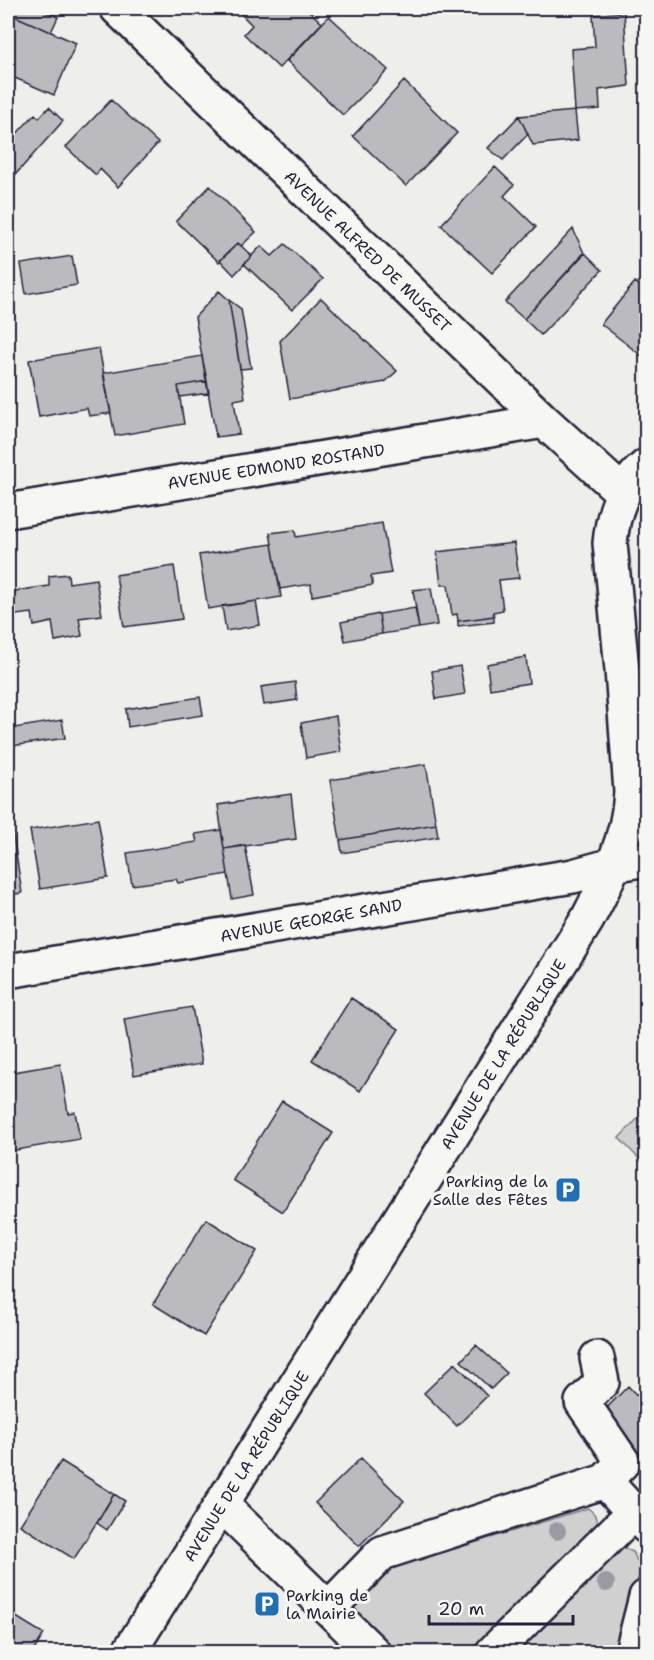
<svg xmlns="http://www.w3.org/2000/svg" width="654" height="1660" font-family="'Shantell Sans',sans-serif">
<rect width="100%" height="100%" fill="#eeeeeb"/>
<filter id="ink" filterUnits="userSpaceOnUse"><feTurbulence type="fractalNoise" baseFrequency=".0167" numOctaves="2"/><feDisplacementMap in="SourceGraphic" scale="12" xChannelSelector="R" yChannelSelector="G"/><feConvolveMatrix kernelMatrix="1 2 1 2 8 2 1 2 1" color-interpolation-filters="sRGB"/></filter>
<g filter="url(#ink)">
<path fill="#d0d0d1" stroke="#797986" stroke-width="1.5" d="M646 1110V1166L619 1138Z
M588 1508C596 1515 599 1518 597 1528L475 1652H388L347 1611 392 1568Z
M622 1547 633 1552 641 1569 618 1652H518Z"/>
<path fill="#bbbbbf" stroke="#22223b" stroke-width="1.5" d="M8 8H36L58 17 51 32 8 13Z
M235 8H306L322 23 279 68 244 34 252 25Z
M624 12 629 86 599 90 600 109 575 111 571 49 595 47 593 15Z
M8 13 76 43 54 95 8 75Z
M329 16 388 70 343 115 287 61Z
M404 81 457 133 406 186 353 136Z
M111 100 158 143 118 187 100 169 96 175 66 147Z
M49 107 63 121 8 183V143L35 114 39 118Z
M575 111 578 140 533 145 519 116Z
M519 116 528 134 503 160 488 148Z
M495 167 514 185 504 196 536 227 492 273 441 225Z
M210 186 256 232 241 246 238 243 219 262 176 221Z
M573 229 584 253 524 319 505 302Z
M238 243 252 256 234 275 220 260Z
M285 244 323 279 292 310 244 264 261 246 272 256Z
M585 253 602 270 541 335 524 319Z
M72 256 77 285 26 294 21 264Z
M635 282 646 291V352L643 357 601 324Z
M219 291 229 300 245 398 234 400 239 434 216 437 195 317Z
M321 298 397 371 385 382 290 399 280 341Z
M229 300 241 309 251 368 240 369Z
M8 344 14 377 8 378Z
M99 348 111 413 89 416 87 408 39 417 29 360Z
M202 356 207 381 178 386 184 424 115 436 103 373Z
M207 381 209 393 180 397 178 386Z
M382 523 391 573 371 576 373 585 312 596 311 584 280 589 270 533 295 530 296 537Z
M514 543 519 578 499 580 503 610 493 612 494 616 458 621 457 614 452 615 448 585H441L437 552Z
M272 544 281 597 208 609 199 555Z
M174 566 182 619 124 627 116 575Z
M68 574 69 583 96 579 102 615 79 618 82 636 55 641 52 622 34 626 32 613 8 616V592L49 586V576Z
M431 588 437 625 419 628 413 590Z
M256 601 260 625 226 631 222 606Z
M415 608 419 628 382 634 379 614Z
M379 614 382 634 345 641 341 622Z
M494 616V622L458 626V621Z
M526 657 529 683 490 689 487 664Z
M460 666 465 694 436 699 432 671Z
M295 682 297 700 264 705 261 687Z
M200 697 203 715 128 727 126 709Z
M336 716 341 752 306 758 301 723Z
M62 720 65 738 12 746 8 729Z
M426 764 436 824 340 840 330 780Z
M291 794 296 839 224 849 218 805Z
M8 815H10L22 893 8 895Z
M98 819 108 878 40 889 30 830Z
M436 824 438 837 342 853 340 840Z
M221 830 228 874 178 883 176 879 132 885 127 853 197 842 195 834Z
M245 845 254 895 232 899 224 849Z
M351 998 399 1029 360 1091 312 1060Z
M192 1007 202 1064 134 1075 124 1019Z
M60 1064 68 1113 75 1112 80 1139 11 1151 8 1128V1073Z
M282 1101 333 1133 283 1212 233 1180Z
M206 1219 257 1251 204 1336 153 1304Z
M476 1345 507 1373 491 1389 461 1361Z
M455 1363 487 1396 457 1426 424 1393Z
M628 1386 646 1405V1461L600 1415Z
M361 1458 404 1501 359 1546 315 1503Z
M61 1461 114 1494 74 1559 20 1525Z
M114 1494 125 1501 107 1530 97 1523Z
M8 1612 44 1634 33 1652H8Z"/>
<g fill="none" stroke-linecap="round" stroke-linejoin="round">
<g stroke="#22223b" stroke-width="38">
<path id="minor" d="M117 8 544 421 622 492
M8 511 544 421
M8 971 573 876 613 865 646 859
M597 1358 602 1382 582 1402 623 1462 605 1481
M222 1505 373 1652
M329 1608 382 1553 605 1481 646 1526
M129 1652 587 920C608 881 629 836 631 792L622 670 610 543C613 512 622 485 646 466
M493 1652 634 1512
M632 1652 646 1597"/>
</g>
<use href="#minor" stroke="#f6f6f2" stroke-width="33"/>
</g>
<g fill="#9a9aa3">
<circle cx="557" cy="1531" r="9"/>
<circle cx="606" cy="1583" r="9"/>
</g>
</g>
<defs>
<g id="parking-square" transform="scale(1.35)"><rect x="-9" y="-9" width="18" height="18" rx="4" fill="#1f6fb2" stroke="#f6f6f2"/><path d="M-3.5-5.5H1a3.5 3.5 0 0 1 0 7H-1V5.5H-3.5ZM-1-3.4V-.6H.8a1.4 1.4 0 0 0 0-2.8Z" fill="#fff"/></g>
</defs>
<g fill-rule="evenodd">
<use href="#parking-square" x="568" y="1190"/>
<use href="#parking-square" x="267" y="1604"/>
</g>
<g text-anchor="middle" stroke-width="6" stroke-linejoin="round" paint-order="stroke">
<g font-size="16" fill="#22223b" stroke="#f6f6f2">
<text transform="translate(368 251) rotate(44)" y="6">AVENUE ALFRED DE MUSSET</text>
<text transform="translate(276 466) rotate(-9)" y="6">AVENUE EDMOND ROSTAND</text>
<text transform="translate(311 920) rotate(-10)" y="6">AVENUE GEORGE SAND</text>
<text transform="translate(503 1054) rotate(-58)" y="6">AVENUE DE LA RÉPUBLIQUE</text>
<text transform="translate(246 1466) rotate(-58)" y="6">AVENUE DE LA RÉPUBLIQUE</text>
</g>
<g font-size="16" fill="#22223b" stroke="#f6f6f2" text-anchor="end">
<text x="548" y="1187">Parking de la<tspan x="548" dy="18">Salle des Fêtes</tspan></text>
<text x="286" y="1601" text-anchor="start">Parking de<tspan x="286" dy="18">la Mairie</tspan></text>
</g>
</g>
<rect width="654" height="1660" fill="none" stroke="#f6f6f2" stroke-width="30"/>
<rect x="15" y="15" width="624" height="1630" fill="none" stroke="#22223b" stroke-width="2" filter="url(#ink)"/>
<path d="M429 1615v9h144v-9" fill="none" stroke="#22223b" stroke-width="3"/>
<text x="438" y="1615" font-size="18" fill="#22223b" stroke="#f6f6f2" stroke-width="4.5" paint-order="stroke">20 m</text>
</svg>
